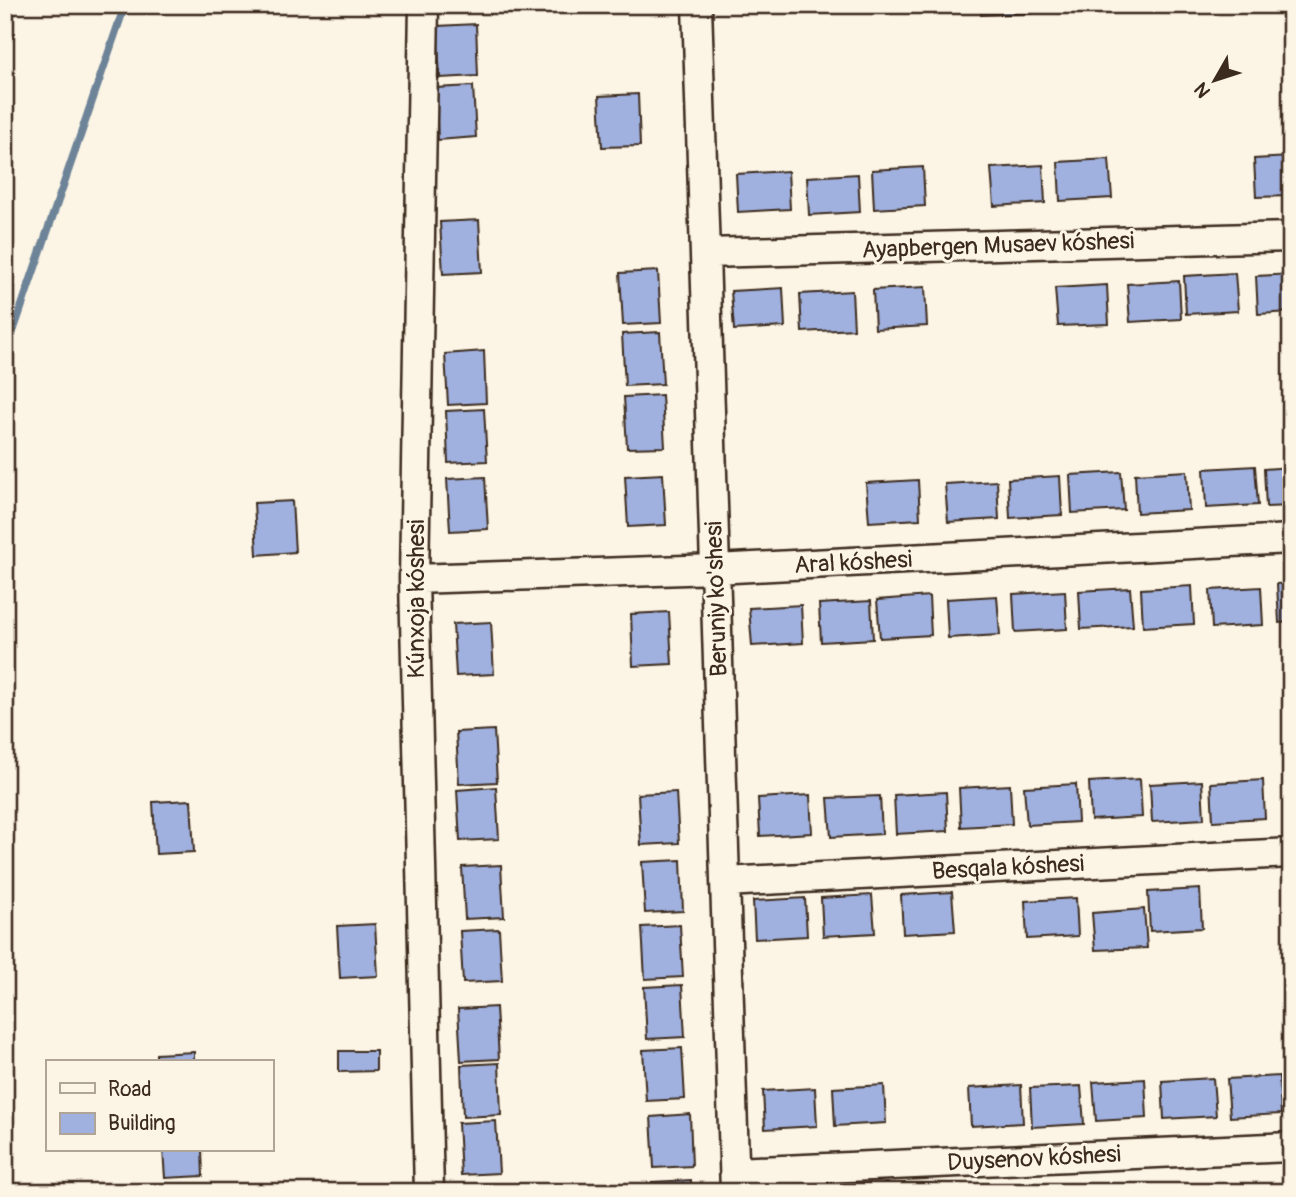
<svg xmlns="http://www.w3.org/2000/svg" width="1296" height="1197" font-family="Pangolin,sans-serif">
<rect width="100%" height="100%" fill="#fcf5e5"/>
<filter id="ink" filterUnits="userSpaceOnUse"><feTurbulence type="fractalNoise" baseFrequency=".0143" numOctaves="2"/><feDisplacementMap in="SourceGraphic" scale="14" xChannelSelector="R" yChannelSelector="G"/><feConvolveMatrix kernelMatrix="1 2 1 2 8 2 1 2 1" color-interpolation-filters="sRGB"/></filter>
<g filter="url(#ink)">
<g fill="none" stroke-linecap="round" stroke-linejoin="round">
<path stroke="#6d8398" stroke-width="8" d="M5 355 125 5"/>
</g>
<path fill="#a0b1e0" stroke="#3b2a1e" stroke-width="2" d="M615 5H653L654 10 616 12Z
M981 5H1032L1033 13 981 15Z
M1057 5H1109V10L1058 13Z
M1121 5H1173V10L1121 13Z
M1182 5H1234V10L1183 13Z
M476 24 478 76 440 78 437 26Z
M473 86 476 137 438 140 435 88Z
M638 94 640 146 602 147 599 96Z
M1291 157V196L1256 197 1254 159Z
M1109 159 1112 198 1060 201 1058 162Z
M1043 165 1045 203 994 206 991 168Z
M923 167 925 206 874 209 872 170Z
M788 171 790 209 738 212 736 174Z
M858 174 860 212 809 215 807 177Z
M479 220 482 272 443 274 440 222Z
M658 271 661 323 623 325 620 273Z
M1235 273 1238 311 1186 314 1184 276Z
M1291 274V312L1258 314 1256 276Z
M1179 281 1181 319 1130 322 1127 284Z
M1107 285 1109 324 1058 326 1055 288Z
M925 287 927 326 875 329 873 290Z
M783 288 785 327 734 330 731 291Z
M852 291 854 329 802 332 800 294Z
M660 332 663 384 625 386 622 334Z
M484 351 486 403 448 405 445 354Z
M662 395 665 447 627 448 624 397Z
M484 409 487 461 448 463 446 411Z
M1255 466 1258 505 1206 508 1204 469Z
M1291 467V506L1266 507 1264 469Z
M1187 471 1189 510 1137 513 1135 474Z
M1121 472 1124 510 1072 513 1070 475Z
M663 474 666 525 628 527 625 476Z
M1060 476 1062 515 1010 518 1008 479Z
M485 477 488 529 450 531 447 479Z
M918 480 920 519 869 522 866 483Z
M997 481 999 519 948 522 945 484Z
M292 501 295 552 257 555 254 503Z
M1291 583V622L1279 623 1277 584Z
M1192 586 1194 624 1143 627 1141 589Z
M1261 587 1263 625 1212 628 1210 590Z
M1130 588 1133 626 1081 629 1079 591Z
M1065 591 1067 629 1015 632 1013 594Z
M929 596 931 635 880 638 877 600Z
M997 596 1000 635 948 638 946 599Z
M871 601 873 639 821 642 819 604Z
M801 605 803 643 752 646 749 608Z
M669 612 672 664 633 666 631 614Z
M491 622 494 674 456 676 453 624Z
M494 730 497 782 459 784 456 732Z
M1140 779 1142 817 1091 820 1089 782Z
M1263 780 1265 818 1213 821 1211 783Z
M1202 781 1204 819 1152 822 1150 784Z
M1291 781V820H1287L1285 782Z
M1076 784 1078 822 1027 825 1024 787Z
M1010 785 1012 824 961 827 959 788Z
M496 787 499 839 460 841 457 790Z
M676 792 679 843 641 845 638 794Z
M946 792 948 831 896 834 894 795Z
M810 795 812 833 760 836 758 798Z
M880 796 882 834 831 837 828 798Z
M191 800 194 852 156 854 153 802Z
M681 860 683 911 645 913 642 862Z
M501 865 504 917 465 919 462 867Z
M1200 889 1202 928 1150 931 1148 892Z
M952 892 955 931 903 934 901 895Z
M872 895 875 933 823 936 821 898Z
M805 898 807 936 755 939 753 901Z
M1076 898 1078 936 1027 939 1025 901Z
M1144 909 1147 948 1095 950 1092 913Z
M375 924 378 976 340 978 337 926Z
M680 925 683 977 645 979 642 927Z
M499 929 502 981 463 983 460 931Z
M682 985 685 1037 647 1039 644 987Z
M496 1007 499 1059 461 1061 458 1009Z
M682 1048 685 1099 646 1101 643 1050Z
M339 1051H376V1071L339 1072Z
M194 1052V1062H156V1054Z
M499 1063 501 1115 463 1117 461 1065Z
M1279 1076 1281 1114 1230 1117 1227 1079Z
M1213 1078 1216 1116 1164 1119 1162 1081Z
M1285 1078H1291V1116H1287Z
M1145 1079 1147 1118 1096 1121 1093 1082Z
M884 1085 886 1123 835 1126 833 1088Z
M1021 1085 1023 1123 971 1126 969 1088Z
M1081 1086 1084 1124 1032 1127 1030 1088Z
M815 1088 817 1126 765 1129 763 1091Z
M690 1114 692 1166 654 1168 651 1117Z
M496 1121 499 1173 461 1175 458 1123Z
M163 1150H202L203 1176 165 1178Z
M691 1180V1192H653L652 1182Z
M197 1186V1192H159L158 1187Z
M1086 1186V1192H1035V1189Z"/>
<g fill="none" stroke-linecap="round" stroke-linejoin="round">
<g stroke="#3b2a1e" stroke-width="33">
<path id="minor" d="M424 5 414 579 429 1192
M697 5 735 1192
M705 253 1291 237
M414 579 715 569 1291 539
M725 882 1291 853
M735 1172 1291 1147"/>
</g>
<use href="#minor" stroke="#fcf5e5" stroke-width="28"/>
</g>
</g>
<g text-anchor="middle" stroke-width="6" stroke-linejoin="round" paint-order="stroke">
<g font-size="24" fill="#3b2a1e" stroke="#fcf5e5">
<text transform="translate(998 245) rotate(-2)" y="8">Ayapbergen Musaev kóshesi</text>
<text transform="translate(853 562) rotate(-3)" y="8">Aral kóshesi</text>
<text transform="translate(416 599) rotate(-90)" y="8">Kúnxoja kóshesi</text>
<text transform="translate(716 599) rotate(-92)" y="8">Beruniy ko'shesi</text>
<text transform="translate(1008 867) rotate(-3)" y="8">Besqala kóshesi</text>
<text transform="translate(1034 1158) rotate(-3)" y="8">Duysenov kóshesi</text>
</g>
</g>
<rect width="1296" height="1197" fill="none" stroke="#fcf5e5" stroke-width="28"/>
<rect x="14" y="14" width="1268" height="1169" fill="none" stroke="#3b2a1e" stroke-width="2.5" filter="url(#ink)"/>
<rect x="46" y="1060" width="228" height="91" fill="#fcf5e5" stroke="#afa495" stroke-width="2"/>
<rect x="60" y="1083" width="35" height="10" fill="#fcf5e5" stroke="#afa495" stroke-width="2"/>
<text x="108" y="1096" font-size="21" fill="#3b2a1e">Road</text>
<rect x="60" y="1113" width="35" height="21" fill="#a0b1e0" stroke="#afa495" stroke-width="2"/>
<text x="108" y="1130" font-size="21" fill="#3b2a1e">Building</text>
<g transform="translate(1215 80) rotate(231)" stroke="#fcf5e5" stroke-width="5" paint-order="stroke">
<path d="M0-5L12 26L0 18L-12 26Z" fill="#3b2a1e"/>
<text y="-10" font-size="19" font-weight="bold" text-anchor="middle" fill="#3b2a1e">N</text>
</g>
</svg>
